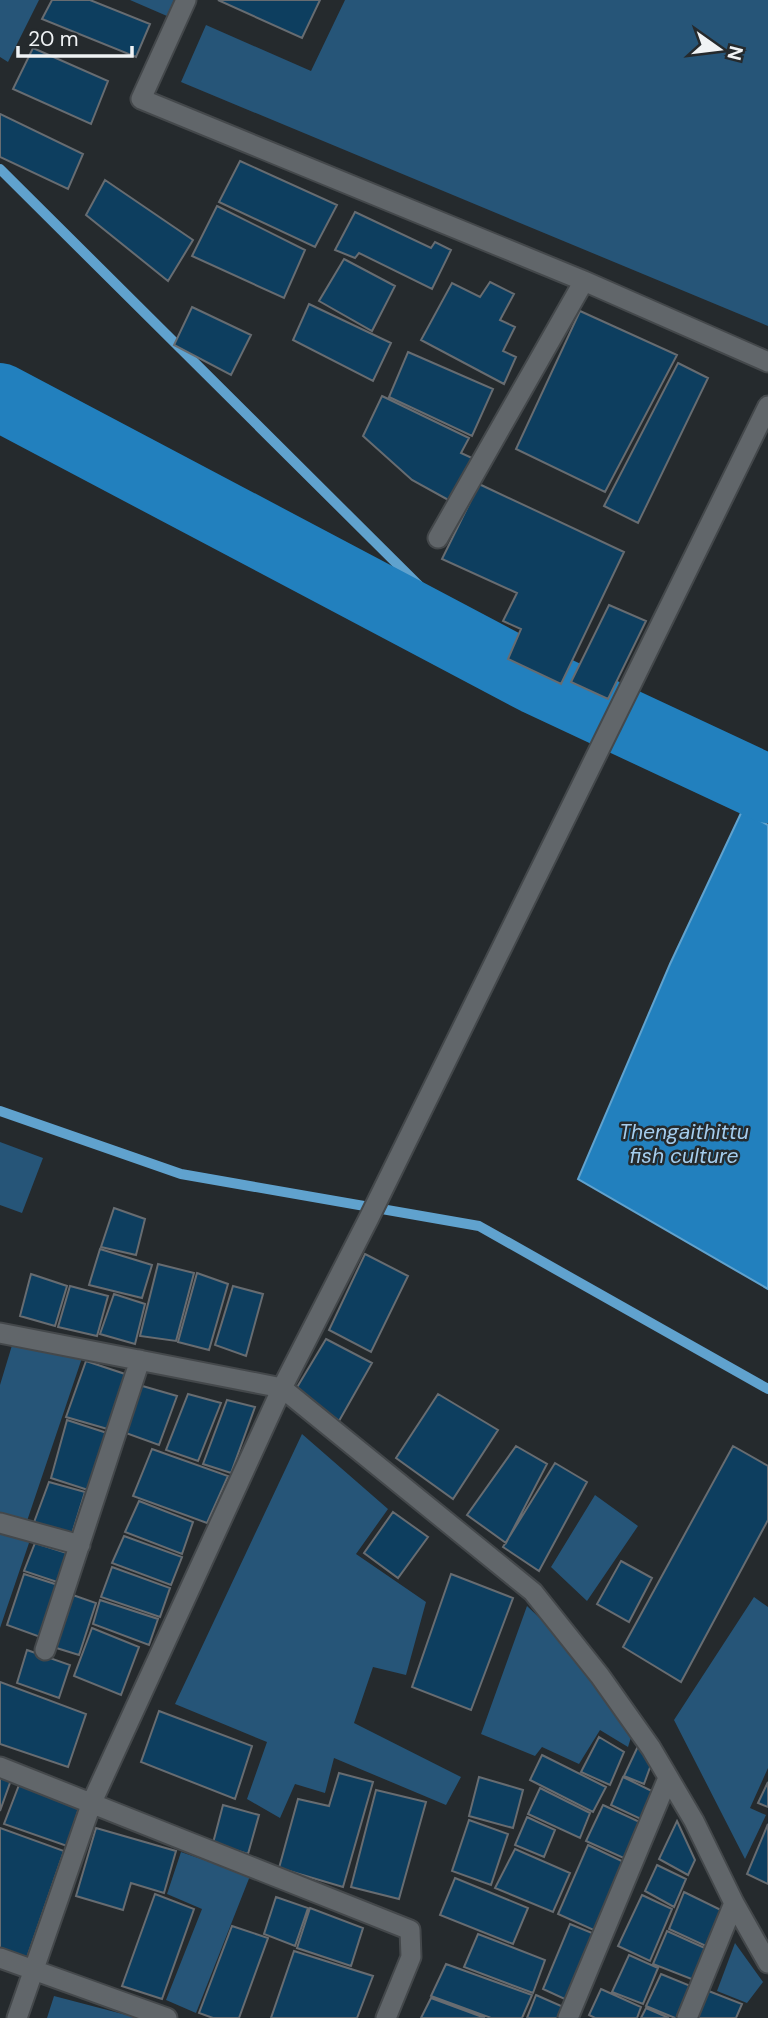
<svg xmlns="http://www.w3.org/2000/svg" width="768" height="2018" font-family="'DM Sans',sans-serif">
<rect width="100%" height="100%" fill="#252a2d"/>
<path fill="#265578" d="M0 0H39L8 62 0 57Z
M130 0H174L167 16Z
M345 0H768V326L181 82 206 25 311 71Z
M0 1142 43 1158 22 1213 0 1205Z
M13 1342 83 1355 27 1521 0 1513V1385Z
M302 1434 388 1509 356 1554 426 1602 406 1675 373 1667 354 1723 461 1777 446 1805 334 1758 325 1793 295 1784 280 1818 247 1799 267 1742 175 1704Z
M595 1495 638 1526 587 1601 551 1567Z
M0 1532 30 1540 0 1628Z
M754 1597 768 1607V1768L750 1808 766 1815 745 1859 674 1720Z
M527 1606 565 1642 633 1731 628 1747 600 1730 579 1764 542 1747 535 1756 481 1734Z
M181 1852 250 1876 196 2013 166 2000 202 1909 167 1894Z
M735 1943 763 1982 747 2003 717 1991Z
M54 1996 138 2018H47Z"/>
<path fill="#2280be" stroke="#60a2ce" stroke-width="2" d="M742 811 768 825V1289L578 1179 670 964Z"/>
<g fill="none" stroke-linecap="round" stroke-linejoin="round">
<path stroke="#60a2ce" stroke-width="10" d="M0 169 538 704 768 815
M0 1111 181 1174 479 1226 768 1389"/>
<path stroke="#2280be" stroke-width="68" d="M0 397 537 681 768 789"/>
</g>
<path fill="#0d3e5f" stroke="#676c71" stroke-width="2" d="M52 0H90L150 24 136 57 42 19Z
M218 0H320L302 38Z
M33 48 108 81 91 124 13 89Z
M0 114 83 154 68 189 0 157Z
M240 161 337 205 315 247 219 202Z
M105 180 193 240 168 281 86 215Z
M217 206 305 250 284 298 192 256Z
M355 212 431 248 435 242 451 250 432 289 359 253 355 258 335 250Z
M344 259 395 286 372 331 319 301Z
M490 282 514 294 500 320 515 327 503 351 516 357 504 384 421 340 452 283 480 297Z
M309 304 391 343 373 381 293 340Z
M192 307 251 335 231 375 174 345Z
M580 311 677 355 605 492 516 449Z
M408 352 493 389 472 436 389 397Z
M678 363 708 378 638 523 604 506Z
M382 396 469 438 461 453 472 458 452 502 412 480 363 436Z
M479 484 624 552 561 684 508 659 521 629 503 621 517 593 442 559Z
M609 605 646 621 608 699 571 682Z
M114 1208 145 1219 136 1255 101 1247Z
M100 1249 152 1265 142 1298 89 1285Z
M365 1254 408 1276 371 1352 329 1330Z
M158 1264 194 1273 176 1341 140 1336Z
M197 1273 228 1284 209 1350 178 1342Z
M31 1274 67 1286 55 1326 20 1316Z
M70 1286 108 1296 97 1336 58 1327Z
M233 1286 263 1294 246 1356 215 1345Z
M114 1294 145 1304 135 1344 100 1334Z
M326 1339 372 1363 339 1421 296 1389Z
M86 1361 128 1375 111 1430 66 1417Z
M139 1385 177 1396 159 1445 123 1432Z
M188 1394 221 1403 198 1461 166 1450Z
M438 1394 498 1430 453 1499 396 1458Z
M227 1400 255 1407 231 1473 203 1464Z
M67 1420 107 1433 88 1490 51 1478Z
M516 1446 547 1464 506 1543 467 1515Z
M733 1446 768 1466V1520L681 1682 623 1647Z
M152 1449 228 1476 207 1523 133 1496Z
M555 1463 587 1482 539 1571 503 1547Z
M49 1482 85 1492 71 1537 33 1525Z
M139 1501 193 1522 182 1554 125 1532Z
M393 1512 428 1537 398 1578 364 1553Z
M124 1536 182 1557 171 1585 112 1563Z
M35 1543 70 1554 60 1583 24 1571Z
M621 1561 652 1578 629 1622 597 1604Z
M112 1567 170 1588 160 1617 101 1597Z
M24 1574 58 1585 43 1638 7 1625Z
M451 1574 513 1598 471 1710 412 1687Z
M67 1593 96 1603 79 1655 50 1646Z
M100 1600 158 1619 149 1645 93 1624Z
M92 1628 139 1647 121 1695 74 1676Z
M27 1650 70 1665 59 1698 17 1683Z
M0 1682 86 1714 68 1767 0 1744Z
M159 1711 252 1746 235 1799 141 1762Z
M599 1737 624 1752 610 1785 581 1772Z
M639 1744 652 1762 644 1784 624 1776Z
M542 1755 606 1787 593 1812 530 1780Z
M339 1773 373 1782 343 1887 279 1868 298 1799 329 1806Z
M0 1775 11 1780 0 1811Z
M479 1777 523 1790 513 1828 469 1816Z
M623 1777 656 1793 645 1821 611 1805Z
M768 1782V1807L758 1803Z
M19 1785 80 1805 67 1846 4 1824Z
M540 1788 590 1813 580 1838 528 1814Z
M376 1790 426 1802 399 1899 351 1887Z
M223 1805 259 1815 248 1854 213 1843Z
M603 1805 644 1824 628 1860 586 1841Z
M527 1817 555 1830 544 1857 515 1845Z
M469 1820 508 1834 491 1885 452 1871Z
M677 1821 695 1860 688 1875 659 1859Z
M768 1824V1884L747 1874Z
M0 1828 64 1851 27 1958 0 1948Z
M96 1828 176 1851 164 1893 131 1883 123 1910 76 1896Z
M588 1845 626 1863 598 1932 558 1914Z
M515 1849 570 1873 553 1912 495 1888Z
M657 1865 686 1879 674 1907 645 1891Z
M455 1878 528 1908 513 1944 440 1915Z
M684 1892 723 1911 708 1947 669 1929Z
M155 1894 194 1909 162 1999 122 1986Z
M642 1895 672 1909 650 1961 618 1946Z
M276 1897 308 1908 295 1946 264 1934Z
M310 1908 363 1928 351 1966 297 1948Z
M570 1924 597 1935 569 2001 543 1989Z
M232 1926 268 1938 239 2018H213L199 2013Z
M667 1931 707 1949 694 1980 653 1964Z
M478 1934 545 1960 533 1993 464 1967Z
M294 1951 373 1976 357 2018H271Z
M629 1955 658 1968 643 2004 612 1992Z
M446 1964 532 1995 522 2018H491L431 1996Z
M661 1974 693 1987 681 2018H675L646 2006Z
M601 1989 641 2007 637 2018H595L589 2015Z
M706 1990 742 2004 736 2018H694Z
M536 1995 568 2009 564 2018H527Z
M431 1998 485 2018H421Z
M646 2008 669 2018H641Z"/>
<g fill="none" stroke-linecap="round" stroke-linejoin="round">
<g stroke="#44484b" stroke-width="23">
<path id="minor" d="M186 0 141 99 584 281 768 362
M438 538 584 281
M0 1333 282 1388 533 1592 600 1676 651 1748 694 1821 734 1903 768 1963
M0 1523 80 1545
M45 1650 140 1360
M0 1767 410 1930 411 1957 386 2018
M0 1958 167 2018
M17 2018 92 1802 282 1388 369 1218 768 406
M568 2018 668 1778
M687 2018 734 1903"/>
</g>
<use href="#minor" stroke="#61666a" stroke-width="19"/>
</g>
<g text-anchor="middle" stroke-width="5" stroke-linejoin="round" paint-order="stroke">
<g font-size="21" font-style="italic" fill="#a5cded" stroke="#252a2d">
<text x="684" y="1139">Thengaithittu<tspan x="684" dy="24">fish culture</tspan></text>
</g>
</g>
<g transform="translate(719 49) rotate(104)" stroke="#252a2d" stroke-width="5" paint-order="stroke">
<path d="M0-5L12 26L0 18L-12 26Z" fill="#f0f3f5"/>
<text y="-10" font-size="19" font-weight="bold" text-anchor="middle" fill="#f0f3f5">N</text>
</g>
<path d="M18 46v10h114v-10" fill="none" stroke="#f0f3f5" stroke-width="3.5"/>
<text x="28" y="46" font-size="21" fill="#f0f3f5" stroke="#252a2d" stroke-width="5" paint-order="stroke">20 m</text>
</svg>
